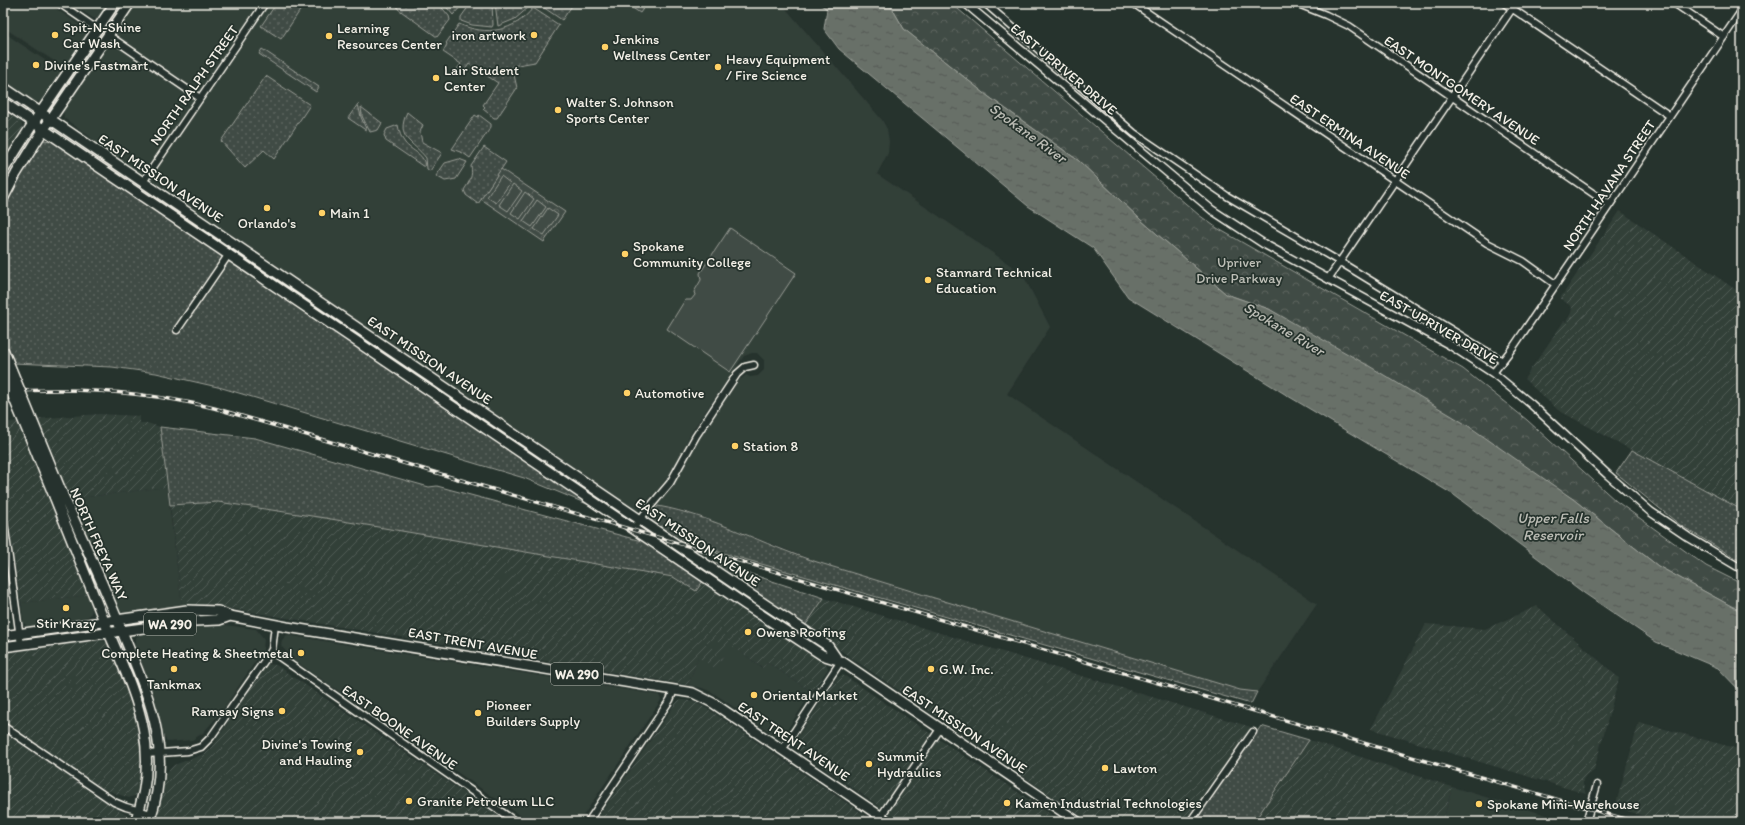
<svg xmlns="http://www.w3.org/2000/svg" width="1745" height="825" font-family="Itim,sans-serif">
<defs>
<pattern id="industrial-furrows" width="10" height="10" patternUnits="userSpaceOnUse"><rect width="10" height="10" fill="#333f39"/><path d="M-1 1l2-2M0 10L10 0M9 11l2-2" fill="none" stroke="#515b56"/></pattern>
<pattern id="grass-dots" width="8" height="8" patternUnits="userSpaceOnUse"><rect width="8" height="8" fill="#414b45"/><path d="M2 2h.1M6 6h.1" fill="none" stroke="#5d6560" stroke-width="1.8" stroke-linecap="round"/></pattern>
<pattern id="park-crowns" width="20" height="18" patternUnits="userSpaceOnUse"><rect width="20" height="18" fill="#414b45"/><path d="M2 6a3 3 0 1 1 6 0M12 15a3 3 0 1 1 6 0" fill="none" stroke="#5d6560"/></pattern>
<pattern id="water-ripples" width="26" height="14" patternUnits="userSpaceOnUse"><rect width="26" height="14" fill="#676f68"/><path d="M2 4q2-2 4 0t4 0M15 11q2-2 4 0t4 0" fill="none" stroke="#565a55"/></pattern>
</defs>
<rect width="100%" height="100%" fill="#26332d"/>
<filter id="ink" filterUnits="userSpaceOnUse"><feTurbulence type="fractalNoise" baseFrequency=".025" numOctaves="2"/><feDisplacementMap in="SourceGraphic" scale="8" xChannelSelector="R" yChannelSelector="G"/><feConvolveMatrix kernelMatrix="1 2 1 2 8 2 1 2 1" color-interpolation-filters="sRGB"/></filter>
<g filter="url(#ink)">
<path fill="#333f39" d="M3 3H48L84 28 87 30V37L66 67H63L3 27Z
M70 3H110L101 16 96 19 93 18Z
M134 3H781L882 120 887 129 889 141 888 153 877 174 1022 273 1050 327 1007 394 1317 604 1257 692 1240 690 1063 639 815 561 705 518 681 510 657 505 669 492 700 437 738 381 746 375 750 377 758 376 764 370V360L757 353H752L744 356 692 431 674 468 660 487 638 510 634 511 102 150 89 136 64 118 63 107Z
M3 32 61 71 62 73 43 100 35 103 31 101 3 82Z
M167 487 182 606 126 614 120 612 117 609 70 499Z
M89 595 92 611 90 615 85 619 31 628 28 627 23 622 21 603Z
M198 624 224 625 256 629 264 639 263 650 222 711 203 733 192 740 168 742 162 735 156 707 135 651V640L140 633Z
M287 635 659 695 661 700 579 822H530L295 661 281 646 282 640Z
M731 644 762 668 767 662 812 692 783 736H776L712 692 702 688 688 685 698 657Z
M1452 787 1570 822H1443Z"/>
<path fill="url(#industrial-furrows)" d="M3 107 19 118 23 127 22 132 3 162Z
M1620 211 1742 294V510L1558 410 1524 379 1564 321 1566 322 1571 313 1572 307 1561 299V297Z
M99 414 139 416V423H147L160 427 167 487 70 499 35 419Z
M18 421 89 595 21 603 7 516H3V423Z
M218 502 325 518 673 577 696 591 703 581 826 663 828 669 812 692 767 662 763 668 731 645 715 668 698 657 688 685 221 607 182 606 170 505Z
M3 579 10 623 9 627 3 632Z
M824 598 1251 727 1184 822H1090L805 626Z
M1537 606 1619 678 1594 770 1586 775 1583 780V785L1586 794 1371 729 1426 624 1485 629Z
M99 638 109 644 134 707 142 742 143 765 141 784 136 795 129 798 101 788 3 721V651Z
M268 664 276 665 507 822H152L162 780 165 774 174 765 204 754 210 750 264 667Z
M842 675 845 676 1062 822H902L794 747V742L837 678Z
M679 700H685L697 703 711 711 875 822H595L675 704Z
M1639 722 1742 750V822H1663L1615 807Z
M3 732 126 815 129 822H3Z
M1309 740 1452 787 1443 822H1254Z"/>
<path fill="url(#grass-dots)" stroke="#9a9e96" d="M305 3 281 39 261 26 276 4Z
M396 3H438L449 16 450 20 437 37 398 9Z
M443 3H464L453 15Z
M471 3H492L493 25 492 27 472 25 461 21V17Z
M495 3H526L529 7 515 19 498 26Z
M537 3H574L562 20Z
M625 3H647L640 13Z
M533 8 559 25 535 62 512 66 517 88 497 118H494L483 109 485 107 483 105 498 83 469 64 463 73 457 69 461 64 443 52 447 44 446 43 459 24C486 36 514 32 533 8Z
M262 49 319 87 316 92 259 54Z
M266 76 310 105 274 159 264 150 245 168 221 141Z
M358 104 361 117 367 131 348 118Z
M361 107 382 123 378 130 370 132 362 116Z
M407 112 423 125 420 132 422 142 442 153 430 171 427 169 426 158C413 141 395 139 407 112Z
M475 115 478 117 479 115 491 124V127L470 158 463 153 452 149Z
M398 125C399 131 401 138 405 143 411 151 427 155 424 167L386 141 384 135 387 129Z
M43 140 52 141 592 506 524 478 222 388 156 373 112 367 12 363 3 338V211L16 179 40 143Z
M484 147 506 162 478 204 466 195 464 190C470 181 473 176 471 166Z
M459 159 467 162 456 179 445 181 436 176 445 163Z
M160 427 255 438 429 487 437 486 645 542 703 581 696 591 673 577 325 518 218 502 170 505Z
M1632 450 1742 510V562L1680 525 1616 473Z
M658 506C714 516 763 545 817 562 958 606 1099 647 1240 690L1257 692 1251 704 681 541 652 521 651 517Z
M705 559 824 598 805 626Z
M1261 726 1309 740 1254 822H1194Z"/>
<path fill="url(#park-crowns)" stroke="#9a9e96" d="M889 3H951L1199 215 1217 228 1463 369 1527 420 1616 501 1706 566 1742 584V612L1658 566 1573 499 1269 309 1226 294 1142 221 1079 161 989 97 904 29Z
M501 169 565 212 544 242 481 199Z"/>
<path fill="#414b45" stroke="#9a9e96" d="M501 176 510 183 496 203 487 197Z
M513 184 522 191 508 211 499 205Z
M525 192 534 199 520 219 511 213Z
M537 200 546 207 532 227 523 221Z
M548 208 558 215 544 235 534 229Z
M730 228 796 273 730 372 667 329 685 300H691L695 295 694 292 701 280 700 273Z"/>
<path fill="url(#water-ripples)" stroke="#9fa39b" d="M818 3H889L904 29 989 97 1079 161 1142 221 1226 294 1269 309 1369 366 1467 425 1573 499 1658 566 1742 612V693L1718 668 1656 642 1584 593 1454 495 1288 396 1128 297 1093 248 1028 206 839 49 824 29 827 9Z"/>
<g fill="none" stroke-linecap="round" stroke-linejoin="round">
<g stroke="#f4f1e8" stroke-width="9">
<path id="minor" d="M59 3 97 29
M985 3 1134 133 1227 196 1340 262 1501 360
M1133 3 1487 243 1523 261 1555 284
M1296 3 1326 15 1349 26 1610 205
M1504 3 1670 116
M1674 3 1724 37
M108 35 200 98
M143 182 265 3
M1328 279 1516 3
M177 330 229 254
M1493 373 1514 346 1742 10
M4 522 21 645
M633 529 648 509 670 483 696 436 737 374 745 367 754 365
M271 651 516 822
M3 726 114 802 126 807 151 814
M782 750 841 661
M147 754 188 751 201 747 211 737 272 650 275 625
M881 816 940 729
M588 822 670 700 674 690
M1190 822 1253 732
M1586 822 1597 785"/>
</g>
<g stroke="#f4f1e8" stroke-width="10">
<path id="tertiary" d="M965 3 1212 210 1264 244 1450 345 1493 373 1531 404 1608 475 1651 512 1688 537 1742 569"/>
</g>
<g stroke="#f4f1e8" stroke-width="12">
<path id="primary" d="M3 87 742 589 828 646 837 659
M3 102 746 605 822 655 841 661 1078 822
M3 171 34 122 115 3
M3 199 16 174 44 129 130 3
M62 493C82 538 103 583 121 629 148 696 175 749 149 822
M54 496C71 538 87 579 104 621 133 691 164 745 135 822
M3 636 187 610 218 611 230 616 287 627 693 693 713 703 889 822
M3 647 195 621 219 620 230 616"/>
</g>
<use href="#minor" stroke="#26332d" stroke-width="6"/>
<use href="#tertiary" stroke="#26332d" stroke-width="7"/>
<use href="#primary" stroke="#26332d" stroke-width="9"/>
<g stroke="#f4f1e8" stroke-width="3.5">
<path id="rail" d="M3 392C74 387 144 391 214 408L1635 822"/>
</g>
<use href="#rail" stroke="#26332d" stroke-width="2" stroke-dasharray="6" stroke-linecap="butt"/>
<g stroke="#f4f1e8" stroke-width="12" stroke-linecap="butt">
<path id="primary-bridge" d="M3 349 62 493
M3 372 54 496"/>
</g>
<use href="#primary-bridge" stroke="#26332d" stroke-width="9"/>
</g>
</g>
<g fill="#ffd166" stroke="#26332d" stroke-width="1.5">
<circle cx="55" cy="35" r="4"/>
<circle cx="534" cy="35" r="4"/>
<circle cx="329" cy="36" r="4"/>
<circle cx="605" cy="47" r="4"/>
<circle cx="36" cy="65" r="4"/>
<circle cx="718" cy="67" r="4"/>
<circle cx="436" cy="78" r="4"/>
<circle cx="558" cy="110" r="4"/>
<circle cx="267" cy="208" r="4"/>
<circle cx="322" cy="213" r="4"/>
<circle cx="625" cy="254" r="4"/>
<circle cx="928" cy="280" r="4"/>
<circle cx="627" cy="393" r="4"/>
<circle cx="735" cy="446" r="4"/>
<circle cx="66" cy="608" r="4"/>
<circle cx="748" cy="632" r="4"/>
<circle cx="301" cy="653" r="4"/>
<circle cx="174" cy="669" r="4"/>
<circle cx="931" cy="669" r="4"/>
<circle cx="754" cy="695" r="4"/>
<circle cx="282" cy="711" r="4"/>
<circle cx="478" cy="713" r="4"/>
<circle cx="360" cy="752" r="4"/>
<circle cx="869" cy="764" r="4"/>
<circle cx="1105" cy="768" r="4"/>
<circle cx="409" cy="801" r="4"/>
<circle cx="1007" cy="803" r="4"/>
<circle cx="1479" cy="804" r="4"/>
</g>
<g text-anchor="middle" stroke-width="3.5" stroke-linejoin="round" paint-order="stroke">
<g fill="#26332d" stroke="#b6b8b0" stroke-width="1">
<rect x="144" y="613" width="52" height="22" rx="3"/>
<rect x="551" y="663" width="52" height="22" rx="3"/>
</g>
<g font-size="13" font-weight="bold" fill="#f4f1e8">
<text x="170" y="629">WA 290</text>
<text x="577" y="679">WA 290</text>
</g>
<g font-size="14" fill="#f4f1e8" stroke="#26332d" text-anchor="start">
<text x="63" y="32">Spit-N-Shine<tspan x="63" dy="16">Car Wash</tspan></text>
<text x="337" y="33">Learning<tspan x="337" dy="16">Resources Center</tspan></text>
<text x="526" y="40" text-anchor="end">iron artwork</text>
<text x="613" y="44">Jenkins<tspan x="613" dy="16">Wellness Center</tspan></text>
<text x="726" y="64">Heavy Equipment<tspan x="726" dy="16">/ Fire Science</tspan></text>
<text x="44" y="70">Divine's Fastmart</text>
<text x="444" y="75">Lair Student<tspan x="444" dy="16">Center</tspan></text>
<text x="566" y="107">Walter S. Johnson<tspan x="566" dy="16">Sports Center</tspan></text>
<text x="330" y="218">Main 1</text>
<text x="267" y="228" text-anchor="middle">Orlando's</text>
<text x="633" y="251">Spokane<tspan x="633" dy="16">Community College</tspan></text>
<text x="936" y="277">Stannard Technical<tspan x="936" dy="16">Education</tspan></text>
<text x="635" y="398">Automotive</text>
<text x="743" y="451">Station 8</text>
<text x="66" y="628" text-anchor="middle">Stir Krazy</text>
<text x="756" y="637">Owens Roofing</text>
<text x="293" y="658" text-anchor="end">Complete Heating &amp; Sheetmetal</text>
<text x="939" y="674">G.W. Inc.</text>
<text x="174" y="689" text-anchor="middle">Tankmax</text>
<text x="762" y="700">Oriental Market</text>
<text x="486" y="710">Pioneer<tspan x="486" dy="16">Builders Supply</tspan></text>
<text x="274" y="716" text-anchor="end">Ramsay Signs</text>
<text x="352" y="749" text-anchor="end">Divine's Towing<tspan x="352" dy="16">and Hauling</tspan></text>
<text x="877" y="761">Summit<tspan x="877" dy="16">Hydraulics</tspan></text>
<text x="1113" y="773">Lawton</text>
<text x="417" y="806">Granite Petroleum LLC</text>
<text x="1015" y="808">Kamen Industrial Technologies</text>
<text x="1487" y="809">Spokane Mini-Warehouse</text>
</g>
<g font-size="14" fill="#f4f1e8" stroke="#26332d">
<text transform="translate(1064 69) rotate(40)" y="5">EAST UPRIVER DRIVE</text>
<text transform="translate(194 85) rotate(-55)" y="5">NORTH RALPH STREET</text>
<text transform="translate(1462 90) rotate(34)" y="5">EAST MONTGOMERY AVENUE</text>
<text transform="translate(1350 136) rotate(34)" y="5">EAST ERMINA AVENUE</text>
<text transform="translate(161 178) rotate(34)" y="5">EAST MISSION AVENUE</text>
<text transform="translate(1609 185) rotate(-56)" y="5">NORTH HAVANA STREET</text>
<text transform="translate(1439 327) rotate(30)" y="5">EAST UPRIVER DRIVE</text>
<text transform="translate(430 360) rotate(34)" y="5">EAST MISSION AVENUE</text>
<text transform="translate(698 542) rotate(34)" y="5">EAST MISSION AVENUE</text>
<text transform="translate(99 544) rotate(66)" y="5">NORTH FREYA WAY</text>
<text transform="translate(473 643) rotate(10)" y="5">EAST TRENT AVENUE</text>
<text transform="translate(400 727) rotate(35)" y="5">EAST BOONE AVENUE</text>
<text transform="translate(965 729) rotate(34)" y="5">EAST MISSION AVENUE</text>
<text transform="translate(794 741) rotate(34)" y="5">EAST TRENT AVENUE</text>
</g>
<g font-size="14" fill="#bebfb7" stroke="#26332d">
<text x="1239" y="267">Upriver<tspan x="1239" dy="16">Drive Parkway</tspan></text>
</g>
<g font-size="15" font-style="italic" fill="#bcbdb5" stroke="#26332d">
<text transform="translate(1028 133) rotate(36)" y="5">Spokane River</text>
<text transform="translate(1284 329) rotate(31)" y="5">Spokane River</text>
<text x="1553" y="523">Upper Falls<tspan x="1553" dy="17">Reservoir</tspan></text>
</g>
</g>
<rect width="1745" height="825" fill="none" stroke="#26332d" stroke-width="16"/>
<rect x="8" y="8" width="1729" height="809" fill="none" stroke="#f4f1e8" stroke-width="1.5" filter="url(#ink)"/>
</svg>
